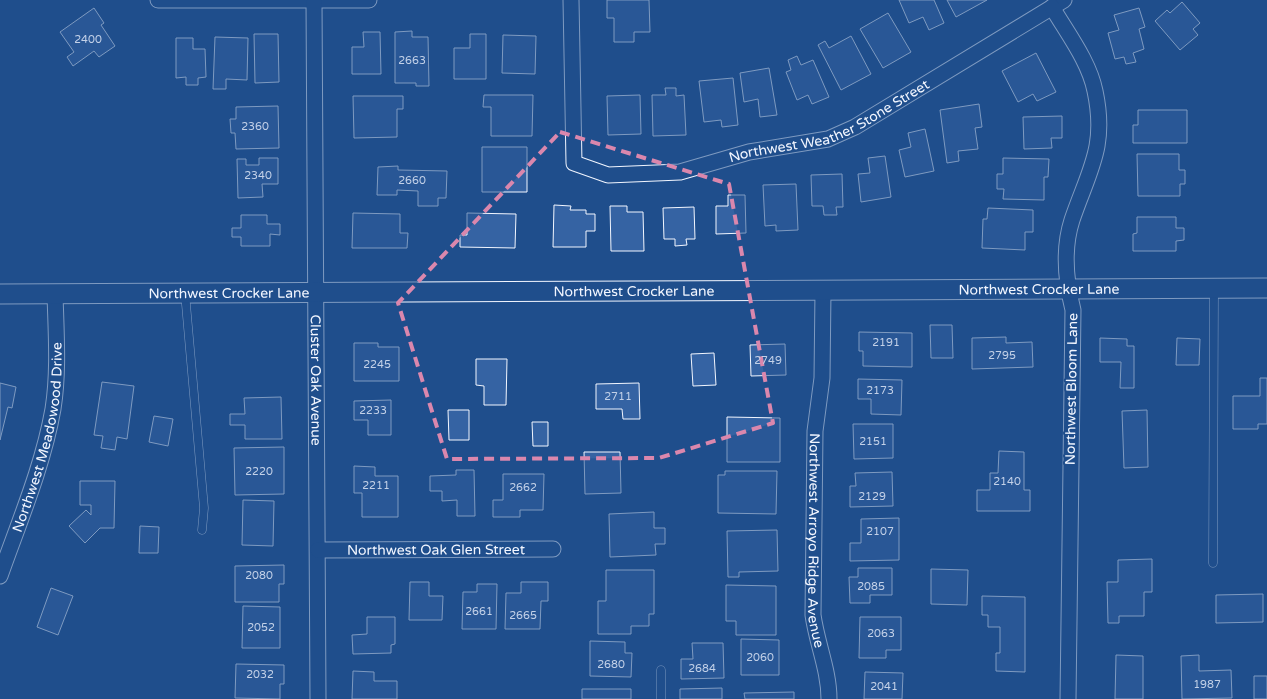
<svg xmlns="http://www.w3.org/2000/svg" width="1267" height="699" font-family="'Varela Round',sans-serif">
<rect width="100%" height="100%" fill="#1f4e8c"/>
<path fill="#3563a3" stroke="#f2f6ff" d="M607 0H649L650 32H634V42H614V18H607Z
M899 0H934L944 23 929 30 923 17 909 23Z
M947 0H987L956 17Z
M1182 2 1200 23 1193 29 1198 35 1180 50 1155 21 1167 10 1170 13Z
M94 8 104 23 101 25 115 46 99 57 94 51 73 66 67 57 74 52 60 32Z
M1139 8 1145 27 1139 29 1144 49 1133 53 1136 62 1126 64 1124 57 1115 59 1108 33 1119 30 1114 15Z
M888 13 911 52 883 68 860 29Z
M412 31V37H428L429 86H416V83H395V32Z
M363 32H380L381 74H352V47H364Z
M254 34H278L279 82 255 83Z
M470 34H486V79H454V48H470Z
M503 35 536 36 535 74 502 73Z
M851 36 871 74 841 90 818 45 825 41 829 48Z
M215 37 248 38 247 80 226 79V89H213Z
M176 38H193V49H205L206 77 198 78V85H186V77L176 78Z
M1036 53 1056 92 1037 101 1033 94 1018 102 1002 71Z
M797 56 801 65 813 60 829 97 812 104 808 95 797 100 786 72 791 70 788 60Z
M769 68 777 115 760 117 758 99 744 102 740 73Z
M733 78 738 125 722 127 721 120 704 122 699 81Z
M665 88H676V96L684 95 686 135 653 136 652 95H666Z
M484 95H533L532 136H491V107H483Z
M640 95 641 134 608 135 607 96Z
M353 96H403V109H397V137L354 138Z
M979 104 982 127 975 128 978 149 958 151 959 161 947 163 940 110Z
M278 106 279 148 236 149 235 133H231L230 119H236V107Z
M1138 110H1187V143H1133V125H1138Z
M1062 116V138H1051L1052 148 1024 149 1023 117Z
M925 129 934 171 905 177 899 150 911 147 908 133Z
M482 147H527V192H482Z
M1137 154H1179V170H1185V184H1180V196H1138Z
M885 156 891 197 861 202 858 174 870 173 868 158Z
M259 158H278V184H262L263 197 238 198 237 159H246V165H259Z
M1003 158 1049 159 1048 177H1044V200L1003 199 1004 189H997V174H1003Z
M398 166V170L447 171 446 198H438V206H418V191L397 190V195H377L378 167Z
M842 174 843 207H836L837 215H824L823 206H812L811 175Z
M796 184 798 230 776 231V225L765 226 763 185Z
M728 195H745L746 233 716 234V206H728Z
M554 205 571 206 570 210H586V214H595V231H586V247H553Z
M610 206H627V212H643L644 251H611Z
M694 207 695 239H686L687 245 675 246V239H664L663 208Z
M988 208 1033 210V232H1025V250L982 248 983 219H987Z
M353 213 400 214V233H408L407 248H352Z
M467 213 516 214 515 248 460 247V235H467Z
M241 215H267V224H280V235L270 234V246H241V237H232V228H241Z
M1137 217H1176V228H1184V240L1176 241V251H1133V234L1137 233Z
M930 325H952L953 358H931Z
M859 332 912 333V367L863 366V351H859Z
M1006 337V343L1032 342 1033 367 972 369V338Z
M1100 338 1127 339V346H1134V388H1120L1121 362H1100Z
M1177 338 1200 339 1199 365H1176Z
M354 343H378V347H399V381H354Z
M785 344 786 375 751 376 750 345Z
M714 353 716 385 693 386 691 354Z
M476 359H507L506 405H484V386L476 385Z
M1260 378H1267V424H1258V429H1233V396H1260Z
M858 379 902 380 901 415 871 414V399H858Z
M102 382 134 386 127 439 117 437 115 450 101 448 103 436 94 435Z
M0 383 16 387 12 408 8 407 0 440Z
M639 383 640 419H623L622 409H596V384Z
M281 397 282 439H245V425H230V414H245L244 398Z
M391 400V435H368V420H354V401Z
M448 410H469V440H449Z
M1147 410 1148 467 1124 468 1122 411Z
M154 416 173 419 168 446 149 442Z
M727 417 780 418V462H727Z
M532 422H548V446H533Z
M853 424H893V458L854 459Z
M284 447V494L235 495 234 448Z
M999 451 1024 452V490H1030V511H977V490H990V473H998Z
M584 452H620L621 493 585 494Z
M354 466 375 467V476H398V517H362V493H354Z
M456 470H474L475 516H457V500L442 501V491H430V476L456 475Z
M725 471H777L776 514 718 513V475H725Z
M892 472 893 506 850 507V486H856L855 473Z
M503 474H544L543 510H520V517H493V500H503Z
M80 481H115L114 528H100L85 543 69 526 86 510 91 515V505H80Z
M243 500 274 501 273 546 242 545Z
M654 512V528H665V544H655L656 555 610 557 609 514Z
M899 518V560L850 561V543H861V519Z
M140 526 159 527 158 553H139Z
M777 530 778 571 739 572V577H728L727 531Z
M1152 559V592H1144V616H1119V623H1108L1107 582H1118V560Z
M284 565V584H279V602H235V566Z
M858 568H892V595H870V603H850L849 577H858Z
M931 569 968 570 967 605 931 604Z
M606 570H654V614H649V626H631V634H598V601H606Z
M410 582H429V596H443L442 620H409Z
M521 582H548V601H541L540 629H505L506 593H521Z
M477 584H497L496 629H462L463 592H477Z
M726 585 776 586V635H736V621H726Z
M51 588 73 596 58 635 37 627Z
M1263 594V622L1216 623V595Z
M982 596 1025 597V672L996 671V653H1000V627H988V615H982Z
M243 606 280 607V648H242Z
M367 617H395V644L391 645V653L353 654 352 635 367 634Z
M860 617H901V650H886V658H859Z
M741 639 779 640V675H741Z
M590 641 625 642V653H632L631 677 590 676Z
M692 643H723L724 678 681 679V659H693Z
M1116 655 1143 656V699H1115Z
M1199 655V671L1231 670 1232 698 1182 699 1181 656Z
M236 664 284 665V684H280V699L235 698Z
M353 671 374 672V681H397V699H352Z
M865 672 903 673 902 699H864Z
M1254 676H1267V699H1254Z
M722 688V699H680V689Z
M582 689H631V699H582Z
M794 692V699H745L744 693Z"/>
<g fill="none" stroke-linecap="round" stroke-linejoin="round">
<g stroke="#f2f6ff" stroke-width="9">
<path id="service" d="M185 293 204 508 202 530
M1213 563 1214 288
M661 670V699"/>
</g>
<g stroke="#f2f6ff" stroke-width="17">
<g id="minor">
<path d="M158 0H369"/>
<path id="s1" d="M571 0 574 163 608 175 680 172 749 152 828 139 855 127 1064 0"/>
<path id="s2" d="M314 1 318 699"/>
<path d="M1052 7C1067 33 1089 61 1095 91 1107 147 1089 170 1072 220 1063 248 1066 282 1073 310L1068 699"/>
<path id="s3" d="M823 291 822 378 815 431 813 615C817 644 829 670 829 699"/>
<path id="s4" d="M318 550 553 549"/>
<path id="s5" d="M0 576C19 522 43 466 53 409 59 371 56 332 55 294"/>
</g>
</g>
<g stroke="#f2f6ff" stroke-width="21">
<g id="tertiary">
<path id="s6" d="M0 294 1267 288"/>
</g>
</g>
<use href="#service" stroke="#1f4e8c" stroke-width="8"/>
<use href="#minor" stroke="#1f4e8c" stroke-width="15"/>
<use href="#tertiary" stroke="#1f4e8c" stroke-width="19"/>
</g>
<path d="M0 0H1267V699H0ZM560 132 729 184 773 423 659 458 447 459 398 303Z" fill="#1f4e8c" fill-opacity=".55" fill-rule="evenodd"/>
<path fill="none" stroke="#da87ad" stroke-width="4" stroke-dasharray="10 6" stroke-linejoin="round" d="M560 132 729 184 773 423 659 458 447 459 398 303Z"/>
<g text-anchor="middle" stroke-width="4" stroke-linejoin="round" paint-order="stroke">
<g font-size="11" fill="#c3d1e8">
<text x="88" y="43">2400</text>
<text x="412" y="64">2663</text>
<text x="255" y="130">2360</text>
<text x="258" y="179">2340</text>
<text x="412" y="184">2660</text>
<text x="886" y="346">2191</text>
<text x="1002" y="359">2795</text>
<text x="768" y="364">2749</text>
<text x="377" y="368">2245</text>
<text x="880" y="394">2173</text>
<text x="618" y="400">2711</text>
<text x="373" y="414">2233</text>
<text x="873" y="445">2151</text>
<text x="259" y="475">2220</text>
<text x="1007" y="485">2140</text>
<text x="376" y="489">2211</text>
<text x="523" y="491">2662</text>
<text x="872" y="500">2129</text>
<text x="880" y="535">2107</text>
<text x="259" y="579">2080</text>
<text x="871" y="590">2085</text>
<text x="479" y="615">2661</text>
<text x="523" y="619">2665</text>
<text x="261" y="631">2052</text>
<text x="881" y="637">2063</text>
<text x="760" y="661">2060</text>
<text x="611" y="668">2680</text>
<text x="702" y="672">2684</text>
<text x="260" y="678">2032</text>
<text x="1207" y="688">1987</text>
<text x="884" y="690">2041</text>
</g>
<g font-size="14" fill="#f2f6ff" stroke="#1f4e8c">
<text dy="5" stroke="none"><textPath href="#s1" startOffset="430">Northwest Weather Stone Street</textPath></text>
<text dy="5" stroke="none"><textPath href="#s6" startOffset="1039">Northwest Crocker Lane</textPath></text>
<text dy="5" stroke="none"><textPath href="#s6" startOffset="634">Northwest Crocker Lane</textPath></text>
<text dy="5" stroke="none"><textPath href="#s6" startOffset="229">Northwest Crocker Lane</textPath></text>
<text dy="5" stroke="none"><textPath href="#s2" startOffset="379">Cluster Oak Avenue</textPath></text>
<text transform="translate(1071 389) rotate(-89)" y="5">Northwest Bloom Lane</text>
<text dy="5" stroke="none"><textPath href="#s5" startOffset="145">Northwest Meadowood Drive</textPath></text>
<text dy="5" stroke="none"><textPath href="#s3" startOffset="250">Northwest Arroyo Ridge Avenue</textPath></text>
<text dy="5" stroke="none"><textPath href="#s4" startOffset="118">Northwest Oak Glen Street</textPath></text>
</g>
</g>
</svg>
